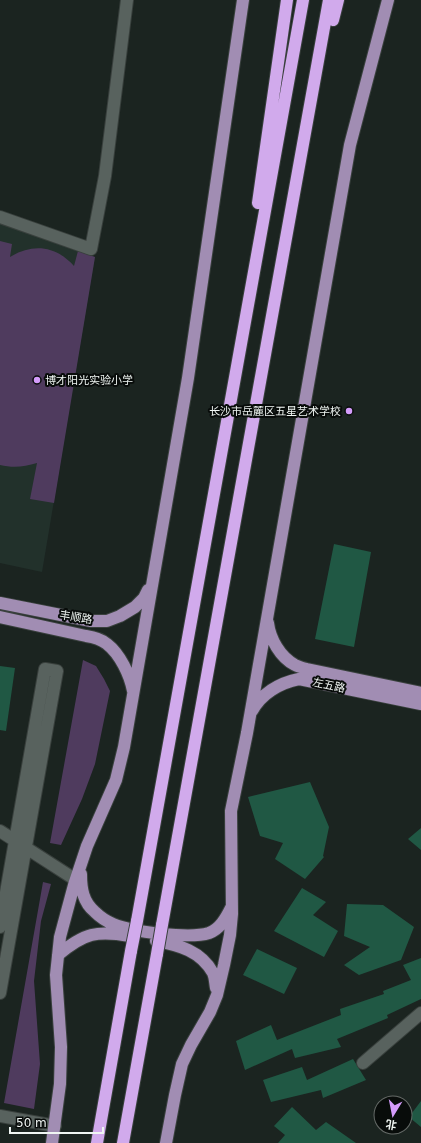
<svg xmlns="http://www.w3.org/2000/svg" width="421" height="1143" font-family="'DejaVu Sans','Noto Sans SC',sans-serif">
<rect width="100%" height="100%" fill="#1b2420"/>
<path fill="#22312b" d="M0 222 95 257 42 572 0 563Z"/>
<path fill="#4f3b5e" d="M0 241 12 244 10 257C33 243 56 246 74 266L78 251 95 257 54 503 30 499 37 463C24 467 13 468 0 465Z
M83 660 96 666 104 679 110 691 95 764 82 799 61 845 50 843Z
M43 882 51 884 41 921 34 981 40 1064 34 1109 4 1103Z"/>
<path fill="#205844" d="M334 544 371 552 354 647 315 639Z
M0 666 15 668 6 731 0 730Z
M310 782 329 827 323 856 324 857 305 879 275 859 283 843 260 836 248 797Z
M421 828V850L408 839Z
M302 888 326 902 313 915 338 931 324 957 274 931Z
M347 904 383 905 414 927 401 960 359 975 344 965 370 947 344 936Z
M257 949 297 968 284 994 243 975Z
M421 958V999L387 1015 388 1018 337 1039 341 1047 295 1058 292 1049 245 1070 236 1041 271 1025 277 1040 341 1015 340 1009 384 994 383 991 411 980 403 965Z
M353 1059 366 1080 323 1098 321 1090 271 1102 263 1080 302 1067 307 1080Z
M421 1101V1127L409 1117Z
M292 1107 316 1130 326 1122 356 1143H278L285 1135 274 1126Z"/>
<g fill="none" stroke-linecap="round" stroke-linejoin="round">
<g stroke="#39403d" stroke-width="14">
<path id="minor" d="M0 217 91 249 105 176 127 0
M0 831 76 880
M0 927 45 669 57 671 0 993
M363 1063 421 1013
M0 1116 55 1126"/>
</g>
<g stroke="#39403d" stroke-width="14">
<path id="major" d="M0 603 91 621H107L120 616 135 607 144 598 148 590
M0 617 86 636C93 637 101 639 107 644 120 654 130 675 133 691
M268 623C270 639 280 657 295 665 299 667 303 668 307 669L421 693
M252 711C261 694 279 683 299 679L421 704
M81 874C81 889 83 902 95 912 100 917 106 921 113 924 132 932 190 939 209 933 220 929 226 918 231 908
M156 941C179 945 201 951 213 973 215 977 215 983 216 988
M58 955C84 933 97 930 130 936
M52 1143 60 1084 61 1047 56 975 60 937 74 885 87 846 116 780 124 747 188 378 243 0
M166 1143 175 1095 182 1064 191 1045 210 1012 217 995 224 965 230 935 232 914 231 811 247 733 350 145 388 0"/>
</g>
<g stroke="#39403d" stroke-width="14">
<path id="highway" d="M333 20 338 0
M258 203 287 0
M137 921 303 0
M162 925 329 0
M97 1143 131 951
M123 1143 157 954"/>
</g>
<use href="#minor" stroke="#58625e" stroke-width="12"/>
<use href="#major" stroke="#a18db3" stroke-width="12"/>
<use href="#highway" stroke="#d1aaec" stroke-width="12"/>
<g stroke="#39403d" stroke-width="14" stroke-linecap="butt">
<path id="highway-bridge" d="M131 951 137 921
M157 954 162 925"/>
</g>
<use href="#highway-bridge" stroke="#d1aaec" stroke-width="12"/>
</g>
<g fill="#d49cfb" stroke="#080c0a" stroke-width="1.5">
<circle cx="37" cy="380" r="4"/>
<circle cx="349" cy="411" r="4"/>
</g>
<g text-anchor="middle" stroke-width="4" stroke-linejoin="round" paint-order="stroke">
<g font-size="11" fill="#f0f6f3" stroke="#080c0a" text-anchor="start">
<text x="45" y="384">博才阳光实验小学</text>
<text x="341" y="415" text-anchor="end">长沙市岳麓区五星艺术学校</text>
</g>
<g font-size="11" fill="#f0f6f3" stroke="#080c0a">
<text transform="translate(76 617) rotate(9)" y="4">丰顺路</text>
<text transform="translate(329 685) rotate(12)" y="4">左五路</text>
</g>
</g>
<g transform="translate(393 1115) rotate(190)"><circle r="19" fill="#080c0a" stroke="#656a67"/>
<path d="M0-3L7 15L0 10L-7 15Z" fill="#d49cfb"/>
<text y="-6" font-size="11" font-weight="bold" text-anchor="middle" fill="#f0f6f3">北</text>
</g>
<path d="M10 1127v6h93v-6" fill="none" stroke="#f0f6f3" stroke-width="2"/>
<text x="16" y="1127" font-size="12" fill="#f0f6f3" stroke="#080c0a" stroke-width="3" paint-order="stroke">50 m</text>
</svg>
